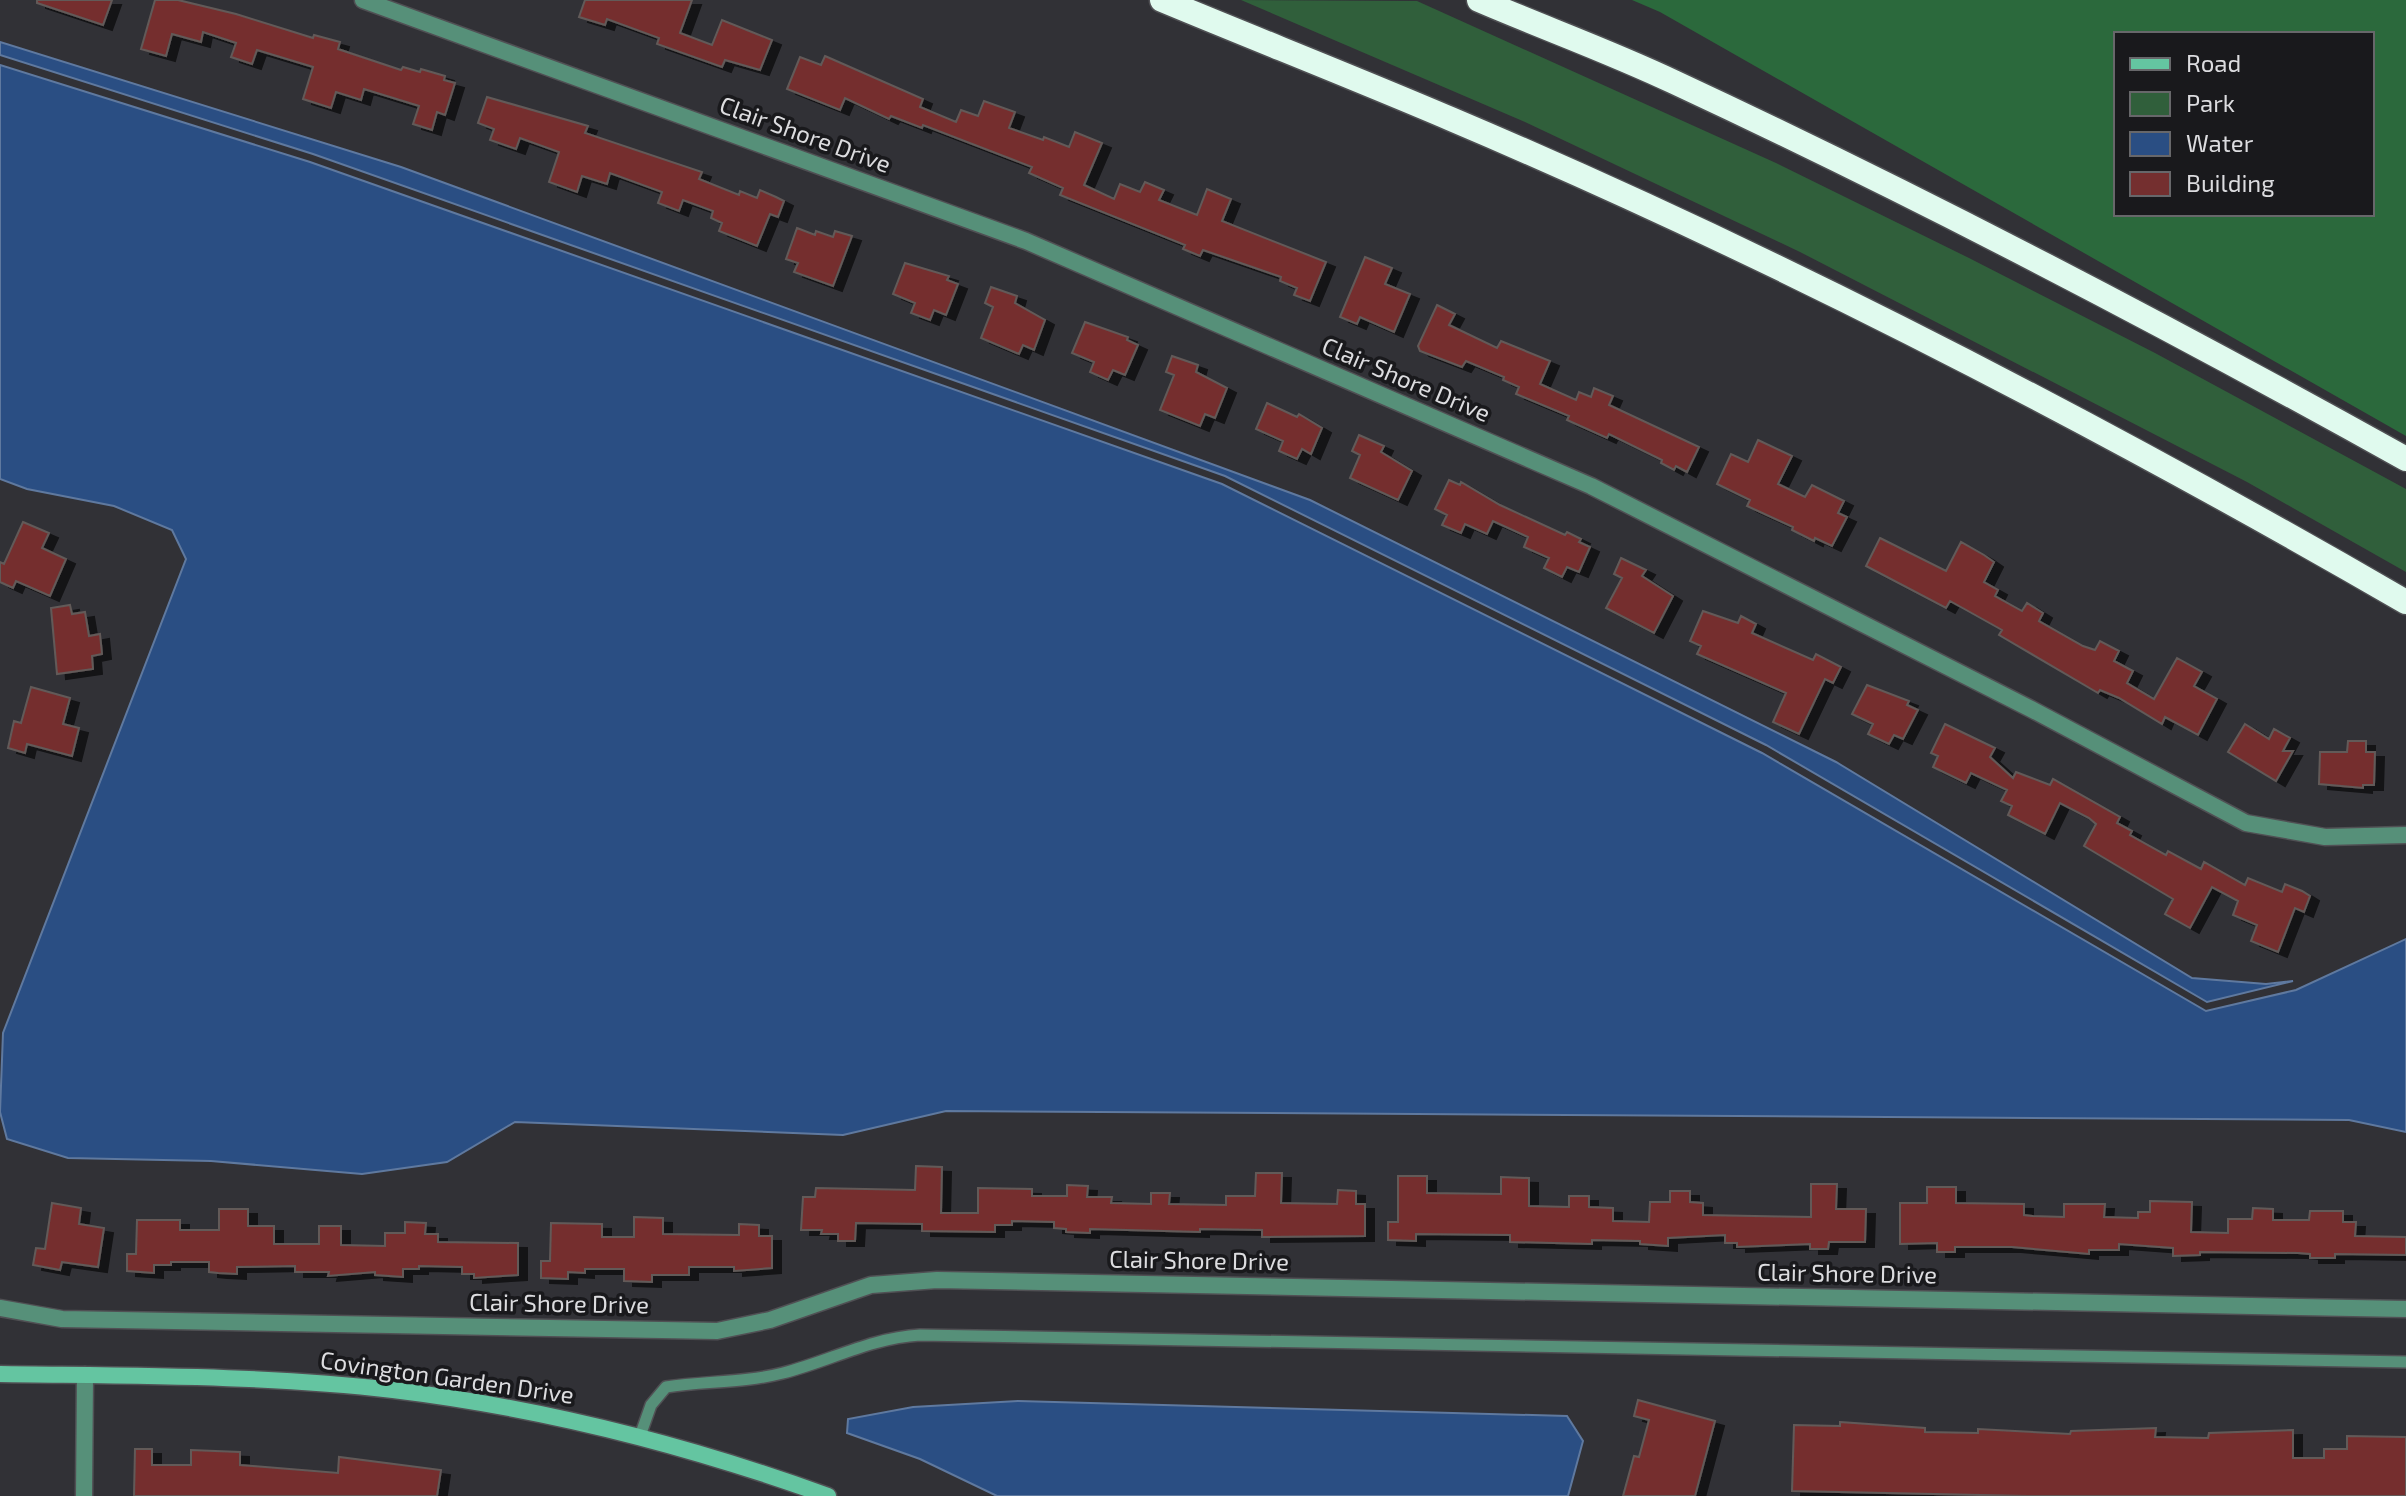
<svg xmlns="http://www.w3.org/2000/svg" width="2406" height="1496" font-family="'Exo 2',sans-serif">
<defs>
<filter id="shadow"><feDropShadow dx="9" dy="5" stdDeviation="0" flood-color="#0009"/></filter>
</defs>
<rect width="100%" height="100%" fill="#313136"/>
<path fill="#305f3b" d="M1241 0 1417 1 1776 163 1969 258 2155 353 2406 489V572L2247 482 1800 252 1525 122Z"/>
<path fill="#2b693c" fill-rule="evenodd" d="M1632 0H2406V436L1660 12ZM2116 34H2372V214H2116Z"/>
<path fill="#2a4e83" stroke="#5f799f" stroke-width="2" d="M0 42 401 167 1310 500 1836 762 2192 978 2266 984 2293 981 2207 1002 1766 745 1225 476 313 154 0 55Z
M0 65 310 162 1222 484 1762 753 2206 1011 2296 990 2406 939V1132L2349 1120 946 1111 843 1135 515 1122 447 1162 362 1174 211 1161 68 1158 7 1139 0 1112 3 1033 186 559 172 530 114 506 27 489 0 479Z
M1018 1401 1567 1416 1583 1441 1568 1496H997L920 1459 847 1433 848 1419 913 1407Z"/>
<path fill="#742f2f" stroke="#625a59" stroke-width="2" filter="url(#shadow)" d="M37 0H112L103 25 37 3Z
M155 0H178L236 14 313 38 314 35 340 42 338 49 401 70 403 67 420 72 421 69 445 76 444 80 455 83 445 115 437 112 432 130 413 124 419 106 364 89 361 100 336 92 331 108 303 99 313 67 257 50 252 64 231 57 236 43 203 32 201 42 172 34 166 56 141 49Z
M585 0H692L680 33 712 45 722 20 772 40 760 70 725 60 722 67 657 44 659 38 607 19 605 25 579 17Z
M825 56 923 99 920 107 956 122 961 110 978 116 984 101 1015 112 1009 128 1043 140 1044 137 1069 147 1075 132 1102 143 1084 185 1114 199 1120 184 1140 192 1145 182 1164 190 1159 200 1197 215 1207 189 1231 199 1222 221 1326 262 1310 301 1294 295 1297 288 1280 281 1281 277 1203 250 1200 256 1183 249 1185 245 1060 195 1063 188 1029 173 1032 167 923 125 922 128 891 116 889 119 845 98 840 110 787 89 800 57 821 65Z
M487 97 588 126 585 133 702 172 699 179 739 195 740 191 757 198 760 190 776 197 784 201 778 217 770 214 757 246 719 231 722 223 711 218 713 211 683 200 679 211 658 203 662 192 610 173 607 184 582 176 577 192 549 182 559 152 520 138 516 149 490 140 494 129 478 123Z
M797 228 815 235 816 231 833 237 835 231 852 236 833 286 794 272 798 263 786 259Z
M1365 257 1392 268 1385 284 1410 294 1394 332 1360 317 1357 324 1340 317Z
M905 263 949 276 947 280 958 284 946 315 934 310 930 320 911 313 915 303 893 294Z
M991 287 1017 296 1015 303 1045 320 1034 350 1023 345 1019 354 981 338 993 307 985 303Z
M1437 305 1455 314 1449 325 1497 348 1501 341 1550 361 1540 384 1576 400 1579 392 1591 397 1594 388 1613 396 1609 405 1699 447 1687 472 1676 466 1674 470 1661 463 1662 460 1609 434 1607 438 1567 420 1569 416 1516 394 1519 387 1503 380 1504 377 1466 361 1462 367 1420 351 1418 346Z
M1085 322 1128 337 1127 340 1138 345 1125 375 1113 370 1108 380 1090 372 1094 362 1072 353Z
M1172 356 1198 365 1196 372 1227 388 1215 418 1205 414 1200 426 1160 410 1174 375 1166 372Z
M1267 403 1297 417 1299 414 1322 428 1311 454 1302 449 1297 459 1279 451 1283 441 1256 429Z
M1359 435 1384 446 1381 452 1412 471 1398 500 1350 478 1360 455 1352 451Z
M1758 440 1792 456 1778 484 1805 497 1812 485 1844 501 1838 513 1847 517 1832 546 1815 538 1814 541 1792 530 1793 527 1747 506 1750 500 1717 484 1731 454 1748 462Z
M1449 480 1460 485 1461 482 1500 505 1565 535 1567 532 1581 539 1579 542 1590 547 1579 572 1567 567 1562 577 1544 568 1549 558 1524 547 1528 537 1493 521 1487 534 1465 524 1461 533 1442 525 1447 515 1435 509Z
M23 522 49 533 42 548 66 559 50 596 16 581 13 588 0 582V562L4 564Z
M1880 538 1946 571 1961 542 1984 555 1994 562 1984 582 1998 590 1995 596 2022 611 2027 603 2043 613 2039 621 2083 646 2095 650 2100 641 2119 651 2114 661 2133 671 2127 683 2154 699 2177 658 2202 672 2194 686 2217 699 2198 735 2165 717 2162 724 2119 698 2100 690 2098 693 1999 635 2002 630 1950 601 1946 608 1866 566Z
M1621 558 1646 570 1642 576 1673 596 1654 633 1606 608 1622 578 1614 574Z
M70 605 72 614 85 612 89 636 100 634 102 654 92 656 93 669 57 674 51 608Z
M1703 611 1738 623 1741 616 1756 624 1752 633 1813 660 1816 654 1841 667 1833 683 1825 679 1799 734 1773 722 1786 693 1697 654 1701 646 1690 641Z
M1867 685 1909 701 1907 705 1918 710 1903 739 1894 735 1889 744 1868 734 1873 724 1852 714Z
M31 687 70 698 63 724 79 728 72 756 27 744 25 753 8 748 14 721 21 723Z
M1945 724 1995 748 1990 757 2013 778 2016 772 2050 785 2053 779 2120 817 2117 823 2132 831 2130 835 2166 855 2168 851 2201 869 2204 862 2245 885 2248 878 2282 892 2285 884 2302 891 2310 896 2304 912 2295 908 2278 952 2251 941 2257 925 2233 915 2238 901 2212 887 2190 928 2165 914 2173 899 2084 846 2096 824 2089 818 2060 803 2045 834 2008 815 2012 806 2001 801 2007 790 1971 773 1966 783 1933 767 1938 756 1931 753Z
M2245 724 2269 739 2274 729 2290 738 2283 751H2293L2276 781 2228 752Z
M2348 741H2366V752H2375L2374 785H2363V788L2319 784 2320 752H2347Z
M916 1166 942 1167 941 1213H978V1188L1032 1189V1196H1067V1185L1088 1186 1087 1197H1112L1111 1203 1151 1204V1193H1170L1169 1204 1226 1205V1196H1255L1256 1173H1282L1281 1203 1337 1204 1338 1190 1356 1191V1204H1365V1236L1262 1237V1230L1200 1229V1232L1090 1229V1233L1066 1232V1229L1054 1228V1222L1012 1221V1225H995V1232L922 1231V1224L856 1223 855 1241H838V1234H821L822 1230H801L803 1197H815L816 1188 915 1190Z
M1398 1176H1427V1193L1501 1194V1177L1529 1178V1206L1569 1207V1196H1589V1207L1613 1208V1221L1649 1222 1650 1202H1670V1191H1690V1202L1703 1203V1215L1811 1217V1184H1837L1836 1209H1866L1865 1242H1829L1828 1249H1810V1244L1737 1247V1243H1725V1235L1668 1238V1246L1640 1244V1241L1592 1240V1244L1510 1242V1235L1416 1234V1241L1388 1240V1222H1398Z
M1927 1187H1956V1203L2024 1204V1215L2032 1216 2064 1217V1204H2105L2104 1217 2138 1218V1212H2150V1201L2192 1202 2191 1232 2228 1233V1219H2252L2253 1208 2273 1209V1220H2309L2310 1211H2343V1222H2356L2355 1236 2406 1237V1255L2335 1254V1258H2310V1254L2298 1253 2200 1252V1255L2173 1256V1248L2119 1244V1250H2089V1254L2012 1247H1955V1252H1937V1243L1900 1244V1203H1927Z
M52 1203 81 1208 79 1224 104 1228 98 1267 62 1262 60 1270 33 1265 36 1248 45 1249Z
M219 1209H248V1226H274V1244H319V1226H341V1245L385 1246V1233H405V1222L426 1223 425 1234H438V1242L518 1243V1275L474 1278V1274H462V1267L419 1266V1269H403V1277L375 1275V1272L328 1276 329 1272H295V1266L237 1267V1274L218 1273 209 1272V1262H171V1265H154V1273L127 1271V1254H136L137 1220H180V1230H219Z
M634 1217 663 1218V1234L739 1235V1224L759 1225V1236H772V1268L734 1271V1267H689V1275H652V1282L624 1281V1269H585V1273L568 1272V1279L541 1278V1261H550L551 1223 602 1224V1237H634Z
M1638 1400 1715 1421 1695 1496H1623L1634 1456 1639 1457 1649 1420 1634 1416Z
M1840 1422 1925 1428V1432L1978 1433V1429L2070 1434 2071 1431 2156 1428 2155 1437 2208 1438 2209 1433 2293 1430V1458H2324V1449H2347V1436L2406 1437V1496H2027L1792 1491 1794 1425 1840 1426Z
M135 1449H152V1465H191V1450L240 1452V1465L338 1473 339 1457 441 1470 437 1496H134Z"/>
<g fill="none" stroke-linecap="round" stroke-linejoin="round">
<g stroke="#505054" stroke-width="14">
<path id="lane" d="M640 1436 651 1405 666 1387C705 1381 744 1383 783 1373 830 1361 870 1338 920 1335L2406 1362"/>
</g>
<g stroke="#505054" stroke-width="19">
<path id="street" d="M363 0 1026 241 1591 486 2031 709 2246 823 2325 837 2406 835
M0 1308 62 1319 717 1331 770 1320 871 1285 937 1280 2406 1309
M84 1496 85 1375"/>
</g>
<g stroke="#505054" stroke-width="19">
<path id="secondary" d="M0 1374C131 1376 263 1375 393 1390 542 1408 687 1445 828 1496"/>
</g>
<g stroke="#505054" stroke-width="27">
<path id="highway" d="M1162 0C1258 40 1355 78 1451 119 1779 258 2098 424 2406 602
M1479 0C1544 28 1611 52 1674 82 1923 198 2167 326 2406 459"/>
</g>
<use href="#lane" stroke="#569079" stroke-width="11"/>
<use href="#street" stroke="#569079" stroke-width="16"/>
<use href="#secondary" stroke="#64c5a1" stroke-width="16"/>
<use href="#highway" stroke="#e0faee" stroke-width="24"/>
</g>
<g text-anchor="middle" stroke-width="7" stroke-linejoin="round" paint-order="stroke">
<g font-size="24" fill="#dcdcdf" stroke="#19191c">
<text transform="translate(805 135) rotate(20)" y="8">Clair Shore Drive</text>
<text transform="translate(1406 380) rotate(23)" y="8">Clair Shore Drive</text>
<text transform="translate(1199 1261) rotate(1)" y="8">Clair Shore Drive</text>
<text transform="translate(1847 1274) rotate(1)" y="8">Clair Shore Drive</text>
<text transform="translate(559 1304) rotate(1)" y="8">Clair Shore Drive</text>
<text transform="translate(447 1378) rotate(8)" y="8">Covington Garden Drive</text>
</g>
</g>
<rect x="2114" y="32" width="260" height="184" fill="#19191c" stroke="#67676a" stroke-width="2"/>
<rect x="2130" y="58" width="40" height="12" fill="#64c5a1" stroke="#67676a" stroke-width="2"/>
<text x="2186" y="72" font-size="24" fill="#dcdcdf">Road</text>
<rect x="2130" y="92" width="40" height="24" fill="#305f3b" stroke="#67676a" stroke-width="2"/>
<text x="2186" y="112" font-size="24" fill="#dcdcdf">Park</text>
<rect x="2130" y="132" width="40" height="24" fill="#2a4e83" stroke="#67676a" stroke-width="2"/>
<text x="2186" y="152" font-size="24" fill="#dcdcdf">Water</text>
<rect x="2130" y="172" width="40" height="24" fill="#742f2f" stroke="#67676a" stroke-width="2"/>
<text x="2186" y="192" font-size="24" fill="#dcdcdf">Building</text>
</svg>
